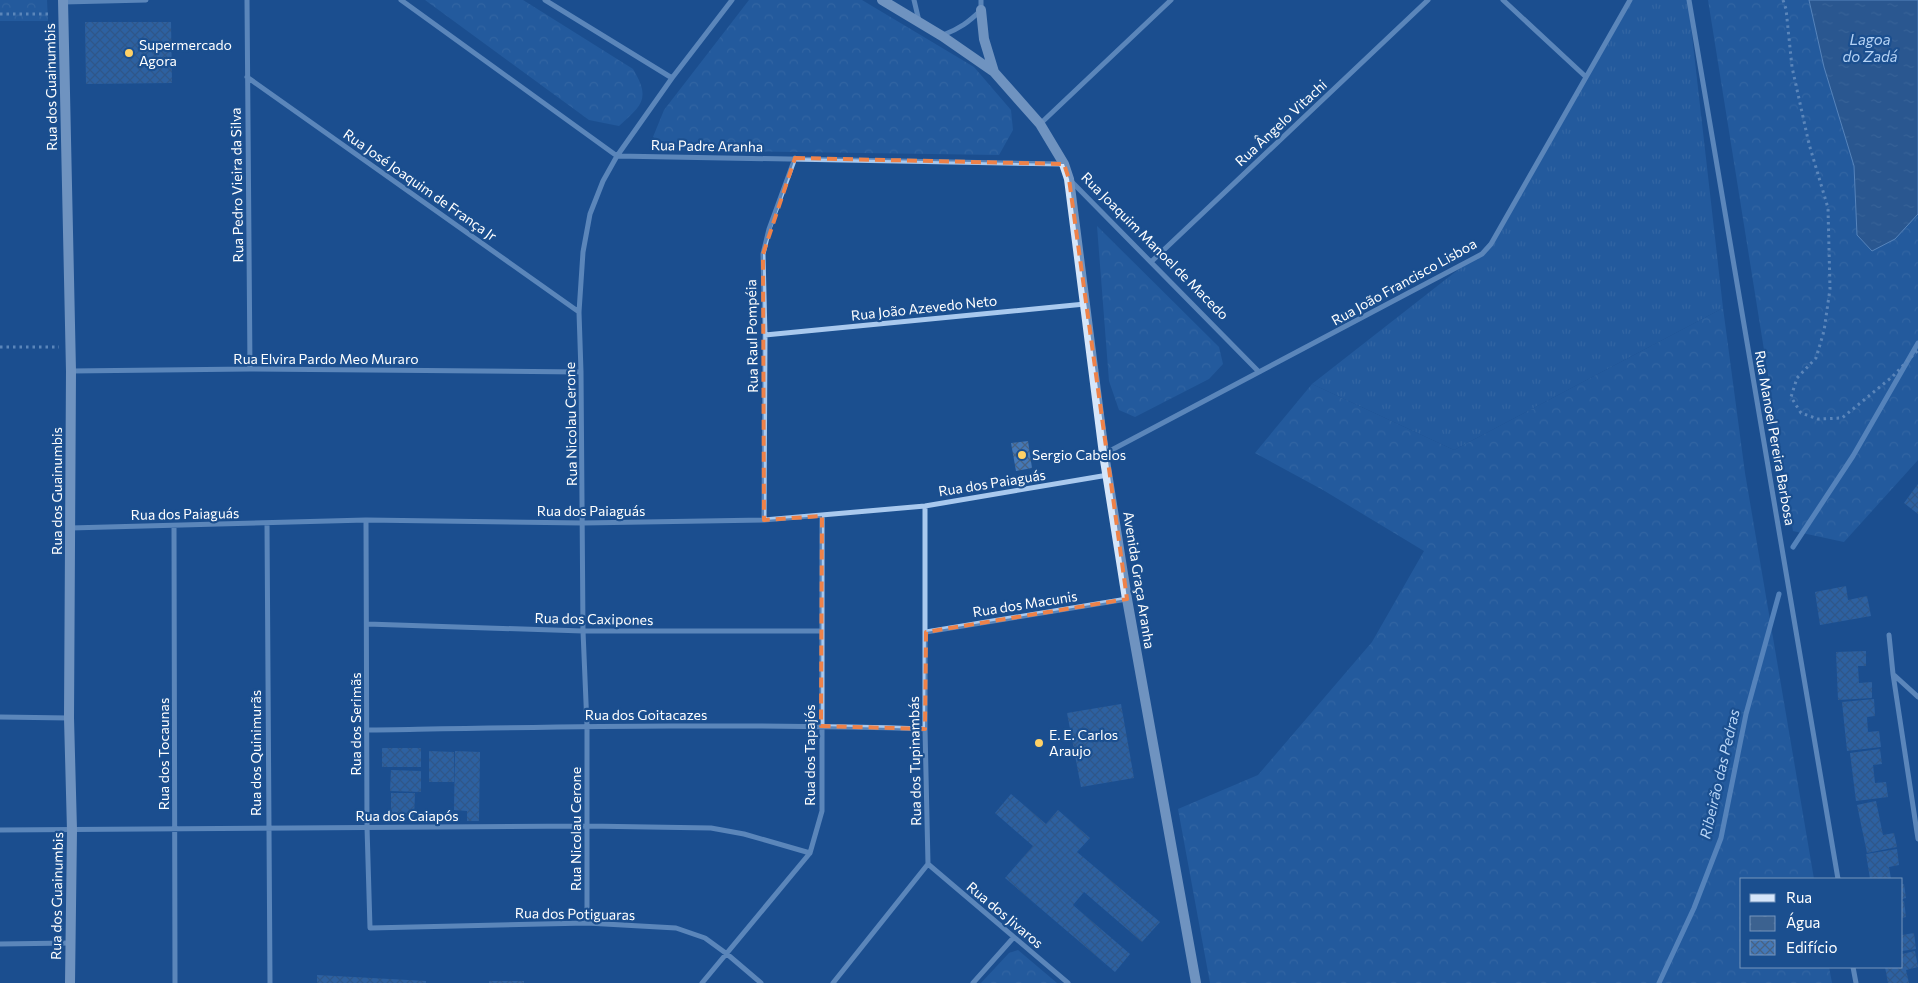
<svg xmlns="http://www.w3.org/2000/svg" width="1918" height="983" font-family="Commissioner,sans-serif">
<defs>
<pattern id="grass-tufts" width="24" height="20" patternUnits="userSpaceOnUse" patternTransform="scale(1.25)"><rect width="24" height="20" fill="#2e69ad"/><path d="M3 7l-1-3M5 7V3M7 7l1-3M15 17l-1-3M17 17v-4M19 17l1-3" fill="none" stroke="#4d80b9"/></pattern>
<pattern id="forest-crowns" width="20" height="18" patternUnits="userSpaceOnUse" patternTransform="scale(1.25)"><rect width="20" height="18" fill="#2e69ad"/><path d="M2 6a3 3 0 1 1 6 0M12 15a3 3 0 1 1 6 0" fill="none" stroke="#4d80b9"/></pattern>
<pattern id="water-ripples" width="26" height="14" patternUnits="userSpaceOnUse" patternTransform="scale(1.25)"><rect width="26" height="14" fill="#3c6290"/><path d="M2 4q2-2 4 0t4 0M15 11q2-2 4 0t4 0" fill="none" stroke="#597aa1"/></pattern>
<pattern id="building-cross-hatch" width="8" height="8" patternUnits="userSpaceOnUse" patternTransform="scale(1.25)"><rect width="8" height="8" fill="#4478b7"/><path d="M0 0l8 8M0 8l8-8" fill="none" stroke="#486282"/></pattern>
</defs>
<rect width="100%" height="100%" fill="#1b4f8f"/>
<path fill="url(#grass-tufts)" d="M1630 0H1688L1723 308 1454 450 1312 384 1491 244Z"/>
<path fill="url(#forest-crowns)" d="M0 0H47L48 21H0Z
M425 0H523L633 69C651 99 642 105 619 126L589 120Z
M749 0H862L974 67 1011 110 1013 130 999 155 668 150 653 137 664 110Z
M1708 0H1809L1824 67 1854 166 1857 235 1895 239 1918 214V460L1844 542 1793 531Z
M1097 226 1219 347 1223 364 1209 379 1135 417 1119 410 1109 381Z
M1723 308 1745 473 1814 879H1742V967H1829L1832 983H1210L1178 809 1258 775 1372 642 1424 551 1323 490 1255 453 1312 384 1454 450Z
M1018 950 1057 983H981L1009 953Z"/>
<path fill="url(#water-ripples)" stroke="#9cc4f0" d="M1809 0H1918V214L1895 239 1872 251 1857 235 1854 166 1824 67Z"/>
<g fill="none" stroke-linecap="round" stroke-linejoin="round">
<path stroke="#9cc4f0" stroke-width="5" d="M1793 547 1853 456 1918 343
M1659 983 1694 908 1721 838 1746 714 1779 594"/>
</g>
<path fill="url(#building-cross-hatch)" d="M85 22H171L172 83 86 84Z
M1028 441 1032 468 1016 471 1011 443Z
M1918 484V514L1904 503Z
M1846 586 1848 600 1867 596 1871 616 1820 625 1815 592Z
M1866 651V666H1858L1859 683 1872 682V698L1838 700 1836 652Z
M1874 699 1875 716 1867 717 1868 732 1879 731 1881 747 1847 751 1842 702Z
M1121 704 1134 778 1081 787 1067 713Z
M382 748H421V767H382Z
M1880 749 1882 764 1873 765 1875 783 1886 782 1888 797 1856 801 1850 753Z
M429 751 454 752V782H429Z
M455 751 480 752 479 821H467V811L454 810Z
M391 770 421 771V792L390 791Z
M391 793H415L414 818H391Z
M1011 794 1046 824 1058 810 1090 838 1077 852 1160 922 1142 942 1084 892 1073 905 1130 954 1115 972 1005 878 1033 846 995 813Z
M1876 801 1883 835 1894 833 1897 847 1867 853 1857 805Z
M1897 849 1899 865 1889 867 1891 879H1870L1866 854Z
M1902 884H1904L1906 898 1902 899Z
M1904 901 1906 917 1902 918V902Z
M1914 933 1916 949 1902 951V935Z
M1915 951 1918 967 1906 970 1909 983H1888L1885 967H1902V954Z
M317 975 426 981V983H317Z
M489 981H524V983H489Z"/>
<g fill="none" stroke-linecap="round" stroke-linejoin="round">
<path stroke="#a9c9ee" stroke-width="3" stroke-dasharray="2.5 4" stroke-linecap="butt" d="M1783 0 1786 9 1792 67 1809 144 1828 208 1830 289 1824 331 1816 358 1797 378 1791 397 1801 413 1818 419 1842 418 1892 377 1918 350
M0 14H52
M0 347H59"/>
<path stroke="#a9c9ee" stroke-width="5" d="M247 0 250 369
M401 0 617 156 1064 164
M545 0 672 78
M914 0 919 21
M1503 0 1586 77
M1689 0 1838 879
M63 2 146 0
M943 35C959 29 969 22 981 10V0
M247 77 579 312
M1040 124 1171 0
M1071 181 1259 372
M1151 262 1428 0
M765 335 1085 304
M71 371 250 369 581 372
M1104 454 1482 254 1491 244 1630 0
M366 520 367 827 370 928 587 923 676 928 705 938 727 954 761 983
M764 520 765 335 763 254 769 229 795 158
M267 523 270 983
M174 526 175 983
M70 528 366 520 583 523 764 520 925 506 1108 475
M367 624 583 631H822
M926 632 1127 599
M1889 635 1893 674 1918 839
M1894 675 1918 697
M0 717 69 718
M367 730C553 727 739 723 925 729
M0 830 587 826 711 828 744 834 810 853
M928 864 1068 983
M587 923V726L583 631 581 372 579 312 583 252 590 214 603 181 617 156 672 78 732 0
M0 944 70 943
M1853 967 1856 983
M702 983 810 853 822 811V516
M833 983 928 864 925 729V506
M973 983 1014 937"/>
<path stroke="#d6e6fa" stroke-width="10" d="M63 0 71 371 69 718 72 830 70 983
M882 0 942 36 994 72 1040 124 1064 164 1069 179 1104 454 1127 599 1196 983
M981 10 984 39 994 72"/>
</g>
<path d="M0 0H1918V983H0ZM795 158 1064 164 1069 179 1127 599 926 632 925 729 821 726 822 516 764 520 763 254Z" fill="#1b4f8f" fill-opacity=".55" fill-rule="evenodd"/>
<path fill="none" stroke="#ee8249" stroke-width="4" stroke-dasharray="10 6" stroke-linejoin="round" d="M795 158 1064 164 1069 179 1127 599 926 632 925 729 821 726 822 516 764 520 763 254Z"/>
<g fill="#ffd166" stroke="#1b4f8f" stroke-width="2">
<circle cx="129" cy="53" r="5"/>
<circle cx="1022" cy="455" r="5"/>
<circle cx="1039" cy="743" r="5"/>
</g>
<g text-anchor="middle" stroke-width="4.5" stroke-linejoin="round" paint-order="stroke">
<g font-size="14" fill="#fff" stroke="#1b4f8f" text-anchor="start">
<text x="139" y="50">Supermercado<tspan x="139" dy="16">Agora</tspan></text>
<text x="1032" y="460">Sergio Cabelos</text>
<text x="1049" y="740">E. E. Carlos<tspan x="1049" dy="16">Araujo</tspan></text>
</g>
<g font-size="14" fill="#fff" stroke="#1b4f8f">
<text transform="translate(51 87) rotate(-91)" y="5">Rua dos Guainumbis</text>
<text transform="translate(1281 123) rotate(-43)" y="5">Rua Ângelo Vitachi</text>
<text transform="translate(707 146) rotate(1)" y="5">Rua Padre Aranha</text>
<text transform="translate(237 185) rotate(-91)" y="5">Rua Pedro Vieira da Silva</text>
<text transform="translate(420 185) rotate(35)" y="5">Rua José Joaquim de França Jr</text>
<text transform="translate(1155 246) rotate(45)" y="5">Rua Joaquim Manoel de Macedo</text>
<text transform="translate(1404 282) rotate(-29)" y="5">Rua João Francisco Lisboa</text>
<text transform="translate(924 308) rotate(-6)" y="5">Rua João Azevedo Neto</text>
<text transform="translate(752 336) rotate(-91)" y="5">Rua Raul Pompéia</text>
<text x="326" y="364">Rua Elvira Pardo Meo Muraro</text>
<text transform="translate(571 424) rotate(-91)" y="5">Rua Nicolau Cerone</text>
<text transform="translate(1775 438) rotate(80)" y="5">Rua Manoel Pereira Barbosa</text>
<text transform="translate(992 483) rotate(-9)" y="5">Rua dos Paiaguás</text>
<text transform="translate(57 491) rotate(-90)" y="5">Rua dos Guainumbis</text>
<text x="591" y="516">Rua dos Paiaguás</text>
<text transform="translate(185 514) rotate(-1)" y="5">Rua dos Paiaguás</text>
<text transform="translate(1139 580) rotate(81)" y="5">Avenida Graça Aranha</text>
<text transform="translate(1025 604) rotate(-9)" y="5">Rua dos Macunis</text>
<text transform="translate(594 619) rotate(1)" y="5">Rua dos Caxipones</text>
<text x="646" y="720">Rua dos Goitacazes</text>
<text transform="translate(356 724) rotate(-90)" y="5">Rua dos Serimãs</text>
<text transform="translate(256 753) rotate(-90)" y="5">Rua dos Quinimurãs</text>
<text transform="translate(164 754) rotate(-90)" y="5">Rua dos Tocaunas</text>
<text transform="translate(810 755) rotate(-90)" y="5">Rua dos Tapajós</text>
<text transform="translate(915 761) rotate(-91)" y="5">Rua dos Tupinambás</text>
<text x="407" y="821">Rua dos Caiapós</text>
<text transform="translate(576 829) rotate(-90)" y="5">Rua Nicolau Cerone</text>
<text transform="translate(57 896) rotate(-89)" y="5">Rua dos Guainumbis</text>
<text transform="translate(575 914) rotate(1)" y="5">Rua dos Potiguaras</text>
<text transform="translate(1005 915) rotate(40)" y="5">Rua dos Jivaros</text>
</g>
<g font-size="15" font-style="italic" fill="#b5d3f5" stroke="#1b4f8f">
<text x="1870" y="45">Lagoa<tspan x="1870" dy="17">do Zadá</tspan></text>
<text transform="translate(1720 774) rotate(-77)" y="5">Ribeirão das Pedras</text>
</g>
</g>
<rect x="1740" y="878" width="162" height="90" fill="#1b4f8f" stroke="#7695bc"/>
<rect x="1750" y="894" width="25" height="8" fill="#d6e6fa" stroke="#7695bc"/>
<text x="1786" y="903" font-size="15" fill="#ffffff">Rua</text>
<rect x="1750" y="916" width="25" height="15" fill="url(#water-ripples)" stroke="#7695bc"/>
<text x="1786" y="928" font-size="15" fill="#ffffff">Água</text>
<rect x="1750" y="940" width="25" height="15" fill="url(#building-cross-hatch)" stroke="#7695bc"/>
<text x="1786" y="953" font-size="15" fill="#ffffff">Edifício</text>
</svg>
